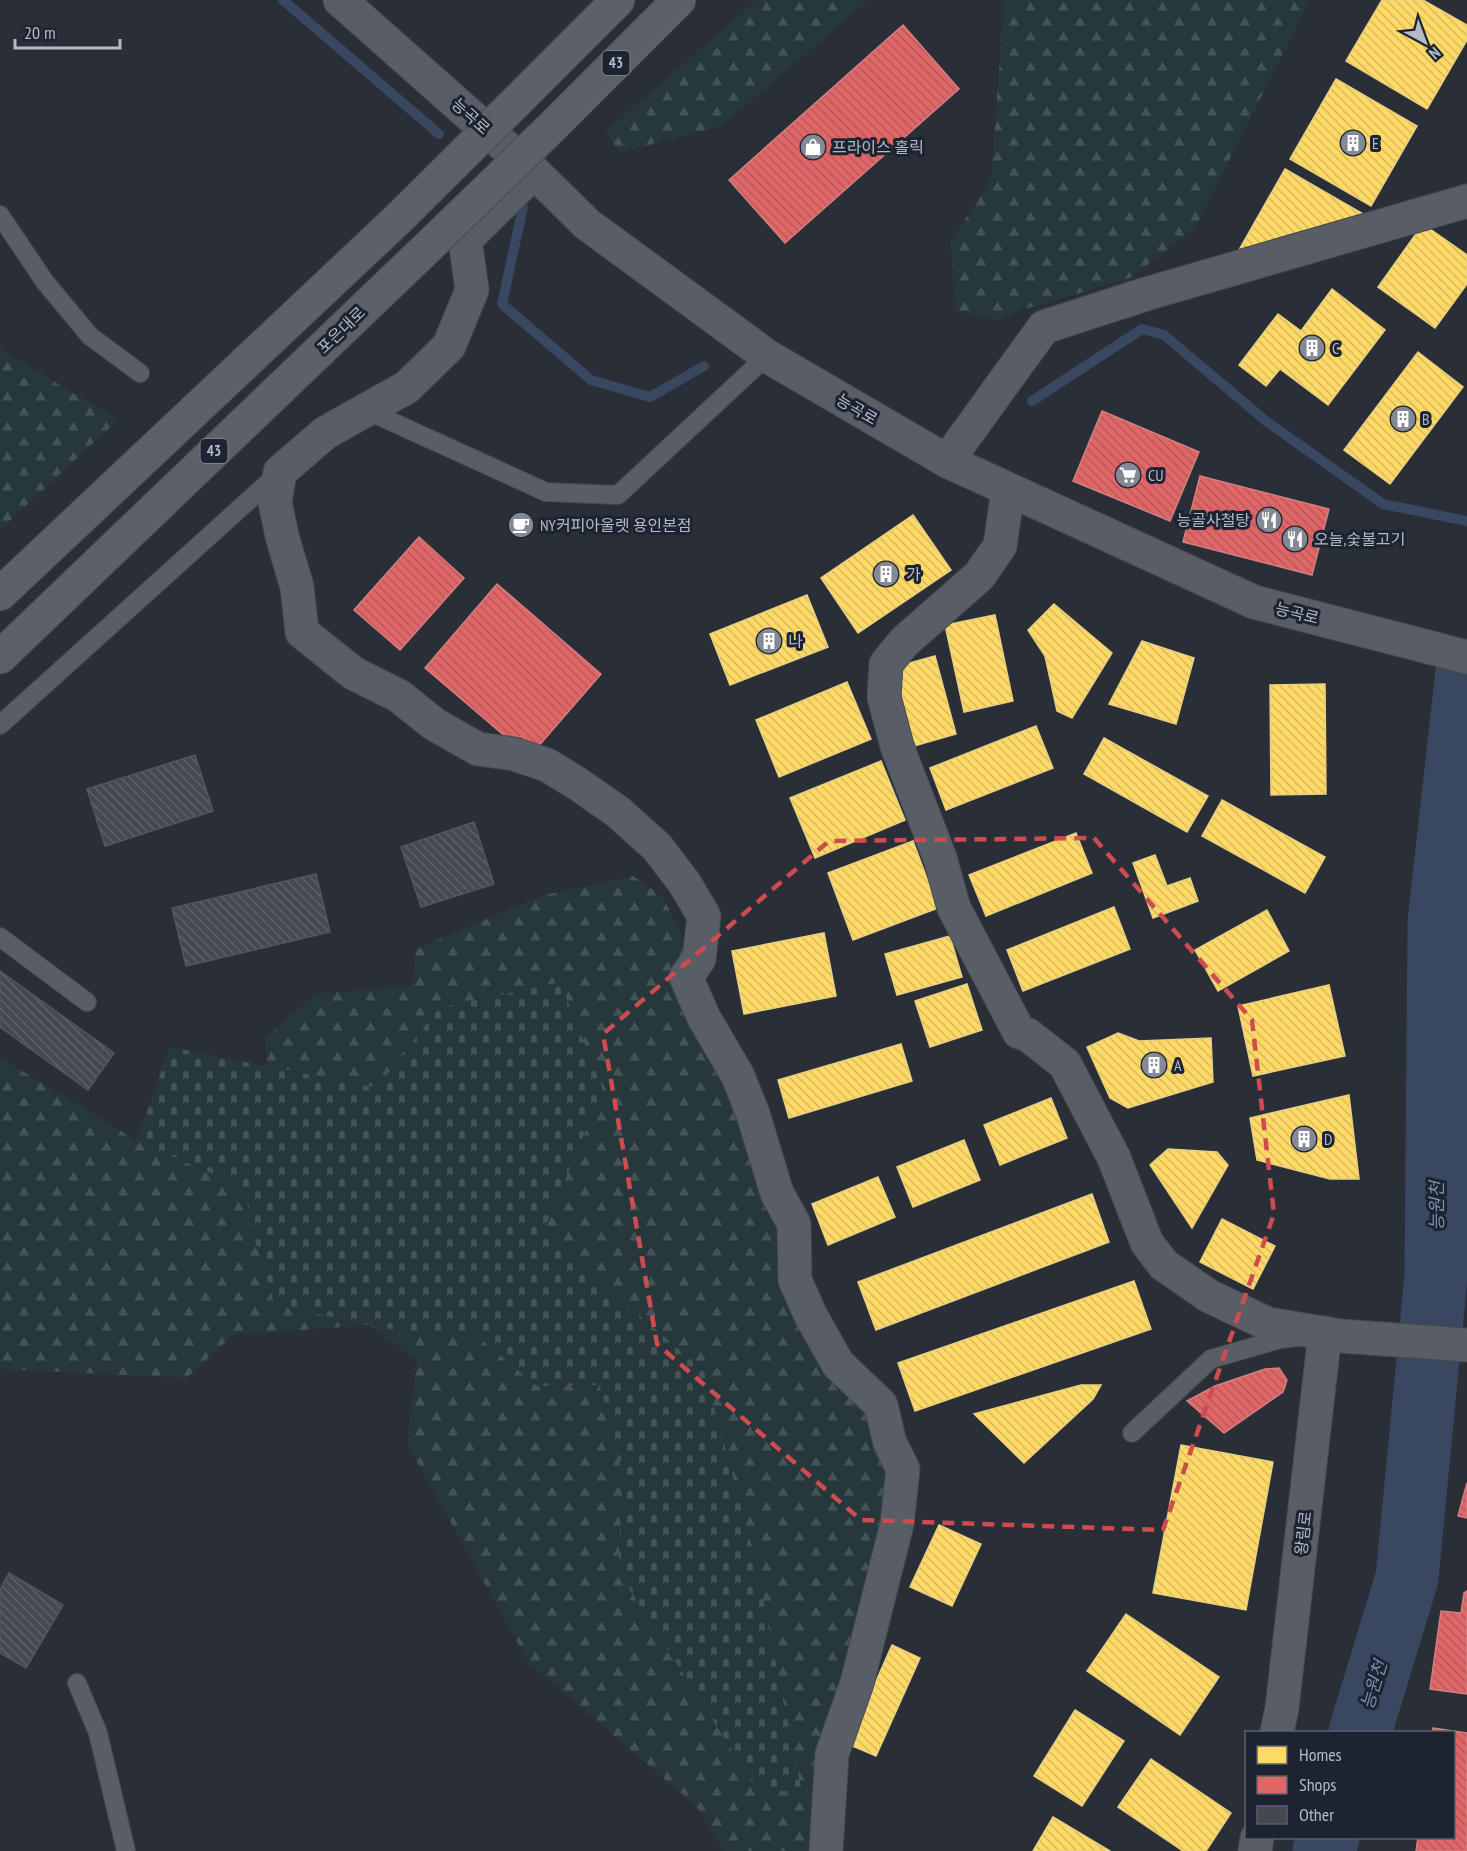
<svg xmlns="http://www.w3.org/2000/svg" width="1467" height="1851" font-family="'PT Sans Narrow','Noto Sans KR',sans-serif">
<defs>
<pattern id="forest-firs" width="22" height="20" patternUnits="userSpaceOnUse" patternTransform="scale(1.5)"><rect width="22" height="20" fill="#27383c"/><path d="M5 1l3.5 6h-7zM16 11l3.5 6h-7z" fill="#445357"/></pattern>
<pattern id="cemetery-stones" width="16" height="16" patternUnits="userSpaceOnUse" patternTransform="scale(1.5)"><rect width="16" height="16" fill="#27383c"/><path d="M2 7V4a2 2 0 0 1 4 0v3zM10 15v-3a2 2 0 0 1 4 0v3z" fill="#445357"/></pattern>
<pattern id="homes-back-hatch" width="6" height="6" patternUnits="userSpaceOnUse" patternTransform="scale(1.5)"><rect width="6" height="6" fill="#ffd966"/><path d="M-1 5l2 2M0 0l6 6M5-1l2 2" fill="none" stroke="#d7b95e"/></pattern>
<pattern id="shops-back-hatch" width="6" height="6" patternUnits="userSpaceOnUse" patternTransform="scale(1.5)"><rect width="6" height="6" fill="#e06666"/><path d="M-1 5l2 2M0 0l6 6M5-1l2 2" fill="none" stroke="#b65a5c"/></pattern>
<pattern id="building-back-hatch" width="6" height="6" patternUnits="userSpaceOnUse" patternTransform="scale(1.5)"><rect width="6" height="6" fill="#44484f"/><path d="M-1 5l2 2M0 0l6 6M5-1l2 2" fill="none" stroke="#5d6067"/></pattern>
</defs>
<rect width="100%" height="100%" fill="#2a2e37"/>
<path fill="url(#forest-firs)" d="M757 0H868L723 125 619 153 606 131Z
M1002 0H1310L1195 228 1130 278 1015 312 999 321 956 311 950 242 991 180 1004 2Z
M0 349 118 420 0 530Z
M633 876 663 897 689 950 725 1071 763 1183 873 1411 892 1476 821 1752 817 1851H724L696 1806 529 1663 407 1444 417 1361 370 1325 233 1335 187 1378 0 1369V1058L85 1108 136 1141 244 1187 255 1241 275 1305 418 1335 475 1334 537 1386 600 1385 623 1477 619 1571 704 1371 543 1232 603 1090 439 1008 377 1088 267 1066 265 1038 316 994 412 986 416 949 544 895Z"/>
<path fill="url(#cemetery-stones)" d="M560 982 603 1090 543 1232 704 1371 753 1550 803 1797 752 1782 618 1571 623 1477 600 1385 537 1386 475 1334 418 1335 275 1305 255 1241 244 1187 136 1141 170 1047 377 1088 439 1008Z"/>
<path fill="url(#homes-back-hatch)" stroke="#e8d083" stroke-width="1.5" d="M1382 0H1423L1467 25V40L1427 109 1346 61Z
M1336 79 1417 126 1371 206 1290 159Z
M1285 169 1365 215 1235 257Z
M1423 224 1467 255V284L1435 328 1378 287Z
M1332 289 1385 330 1328 405 1280 369 1266 386 1239 365 1278 314 1301 331Z
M1418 352 1463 387 1390 484 1344 450Z
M913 515 951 570 858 633 821 578Z
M807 595 828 647 730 685 710 634Z
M1054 604 1112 653 1072 718 1057 711 1045 656 1028 630Z
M995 615 1013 701 964 712 945 625Z
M1142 641 1194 658 1176 724 1109 704Z
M935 656 956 734 907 748 895 667Z
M847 682 871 739 779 777 756 720Z
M1325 684 1326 794 1271 795 1270 685Z
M1036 726 1053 768 946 810 930 768Z
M1104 738 1208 796 1187 832 1084 774Z
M881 761 905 820 815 858 790 798Z
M1222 800 1325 857 1305 893 1202 836Z
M1076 833 1092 873 986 916 969 875Z
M913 841 938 908 853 940 828 873Z
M1155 855 1167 886 1190 878 1198 901 1153 918 1133 863Z
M1114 907 1130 949 1023 991 1007 950Z
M1267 910 1289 951 1218 991 1195 950Z
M824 933 836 996 744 1014 732 951Z
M950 936 962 977 897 995 885 954Z
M967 984 982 1030 930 1047 915 1001Z
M1329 985 1345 1056 1253 1076 1238 1006Z
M1118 1033 1139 1041 1211 1038 1213 1082 1128 1108 1110 1098 1087 1047Z
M901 1044 912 1081 789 1118 778 1080Z
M1349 1095 1359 1179H1330L1257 1160 1250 1118Z
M1051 1098 1067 1138 1000 1165 984 1125Z
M964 1140 980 1180 913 1207 897 1167Z
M1168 1149 1217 1152 1228 1165 1192 1228 1150 1165Z
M878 1177 895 1217 828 1245 812 1204Z
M1092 1194 1109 1242 876 1330 858 1282Z
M1222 1219 1275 1246 1253 1289 1200 1262Z
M1134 1281 1151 1329 915 1411 898 1363Z
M1081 1385H1101L1093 1399 1024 1463 974 1414Z
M1181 1445 1273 1462 1246 1610 1153 1593Z
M939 1525 981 1544 952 1606 910 1587Z
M1126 1614 1219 1677 1180 1735 1087 1671Z
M892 1645 920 1658 876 1756 848 1744Z
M1075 1710 1124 1741 1082 1806 1034 1776Z
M1151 1759 1231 1813 1206 1851H1183L1118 1807Z
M1053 1817 1110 1851H1033Z"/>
<path fill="url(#shops-back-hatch)" stroke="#d37f83" stroke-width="1.5" d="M903 25 959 89 785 243 729 180Z
M1102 411 1199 452 1170 521 1073 481Z
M1200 476 1329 509 1312 575 1183 542Z
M419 537 464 578 400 650 354 610Z
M497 584 601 674 536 749 521 736 514 744 425 668Z
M1279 1368 1287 1380 1283 1392 1224 1433 1187 1401 1215 1386 1265 1369Z
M1467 1483V1518L1458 1516Z
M1467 1591V1694L1430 1689 1441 1611 1461 1613 1464 1593Z
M1433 1728 1467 1733V1851H1416L1418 1838H1454V1732H1432Z"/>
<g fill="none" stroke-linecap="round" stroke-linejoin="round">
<path stroke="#394760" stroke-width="10" d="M283 0 439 134
M523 207 502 304 591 380 650 397 704 366
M1032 401 1142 329 1164 335 1266 421 1383 504 1467 521"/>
<path stroke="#394760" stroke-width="63" d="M1360 1732 1407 1578 1436 1276 1439 922 1467 672
M1324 1851 1328 1838"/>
</g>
<path fill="url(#building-back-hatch)" stroke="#52565f" stroke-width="1.5" d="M195 755 213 811 105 846 87 789Z
M474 822 494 884 421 907 401 847Z
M316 874 330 932 186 966 172 908Z
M0 971 114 1053 88 1090 0 1027Z
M9 1573 63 1605 26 1668 0 1653V1589Z"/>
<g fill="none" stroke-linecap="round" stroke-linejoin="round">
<g stroke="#46494f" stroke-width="20">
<path id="service" d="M0 215 45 282 90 336 140 373
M366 410 546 492 618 495 767 356
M0 725 279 473
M0 937 87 1002
M1132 1433 1211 1359 1280 1339 1296 1337
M77 1683 98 1733 126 1851"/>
</g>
<g stroke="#46494f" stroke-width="35">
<path id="minor" d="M534 172 465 240 472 290 449 346 407 387 325 433 280 472 275 502 282 536 297 587 302 632 353 673 399 696 434 724 478 749 514 754 547 765 578 784 618 812 657 847 685 884 704 916 699 959 686 977 704 1018 738 1076 753 1114 777 1193 794 1224 795 1280 811 1316 838 1364 881 1405 890 1443 903 1469 897 1524 857 1683 832 1754 826 1851
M947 461 1044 327 1146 294 1467 201
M1008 490 1000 546 979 576 904 642 886 664 884 697 897 746 940 858 954 908 1019 1032 1028 1035 1065 1064 1114 1158 1147 1243 1164 1265 1209 1296 1268 1324 1341 1336 1467 1345
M1277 1732 1282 1708 1325 1333
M1255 1851 1257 1838"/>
</g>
<g stroke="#46494f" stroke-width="35">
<path id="tertiary" d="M340 0 534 172 587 224 767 356 947 461 1254 602 1467 657"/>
</g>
<g stroke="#474a53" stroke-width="35">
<path id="trunk" d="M516 102 618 0
M552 127 679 0
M0 594 398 219
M0 657 429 246"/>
</g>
<use href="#service" stroke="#595d65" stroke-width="18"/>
<use href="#minor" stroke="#595d65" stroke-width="33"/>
<use href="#tertiary" stroke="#595d65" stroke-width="33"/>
<use href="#trunk" stroke="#5d6066" stroke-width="33"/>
<g stroke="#474a53" stroke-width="35" stroke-linecap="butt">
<path id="trunk-bridge" d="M398 219 516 102
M429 246 552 127"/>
</g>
<use href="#trunk-bridge" stroke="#5d6066" stroke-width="33"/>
</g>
<path fill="none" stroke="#ce4c50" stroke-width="4.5" stroke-dasharray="12 8" stroke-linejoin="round" d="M1094 838 1252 1020 1274 1214 1163 1530 861 1520 657 1344 603 1034 829 841Z"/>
<defs>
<g id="building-disc" transform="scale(1.35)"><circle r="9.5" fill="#848995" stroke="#1d2431"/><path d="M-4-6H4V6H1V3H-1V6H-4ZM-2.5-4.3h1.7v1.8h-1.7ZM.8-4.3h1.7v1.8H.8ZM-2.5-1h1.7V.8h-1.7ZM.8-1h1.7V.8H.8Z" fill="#fff"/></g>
<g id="shop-disc" transform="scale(1.35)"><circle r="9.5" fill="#848995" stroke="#1d2431"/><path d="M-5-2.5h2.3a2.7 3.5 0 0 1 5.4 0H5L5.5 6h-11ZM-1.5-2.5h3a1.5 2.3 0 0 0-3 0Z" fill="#fff"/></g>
<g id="supermarket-disc" transform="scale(1.35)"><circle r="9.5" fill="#848995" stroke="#1d2431"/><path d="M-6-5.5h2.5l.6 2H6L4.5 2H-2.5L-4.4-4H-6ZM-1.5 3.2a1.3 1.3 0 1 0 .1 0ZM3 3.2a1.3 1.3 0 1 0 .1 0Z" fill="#fff"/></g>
<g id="restaurant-disc" transform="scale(1.35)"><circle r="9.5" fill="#848995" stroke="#1d2431"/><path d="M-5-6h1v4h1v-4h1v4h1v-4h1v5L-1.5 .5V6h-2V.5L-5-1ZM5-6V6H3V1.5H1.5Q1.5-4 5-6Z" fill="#fff"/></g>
<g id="cafe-disc" transform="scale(1.35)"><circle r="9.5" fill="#848995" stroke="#1d2431"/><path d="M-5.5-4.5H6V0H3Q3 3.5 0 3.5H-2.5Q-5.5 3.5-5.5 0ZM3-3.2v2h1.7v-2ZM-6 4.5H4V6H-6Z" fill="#fff"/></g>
</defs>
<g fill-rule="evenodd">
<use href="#building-disc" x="1353" y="143"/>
<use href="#shop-disc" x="813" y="147"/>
<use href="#building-disc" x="1312" y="348"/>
<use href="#building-disc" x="1403" y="419"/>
<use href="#supermarket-disc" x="1128" y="475"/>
<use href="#restaurant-disc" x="1269" y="520"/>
<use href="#cafe-disc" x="521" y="525"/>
<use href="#restaurant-disc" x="1295" y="539"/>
<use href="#building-disc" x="886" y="574"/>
<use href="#building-disc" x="769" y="641"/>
<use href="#building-disc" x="1154" y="1065"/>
<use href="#building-disc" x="1304" y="1139"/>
</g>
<g text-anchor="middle" stroke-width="6" stroke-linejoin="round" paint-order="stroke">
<g fill="#1d2431" stroke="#878d9a" stroke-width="1.5">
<rect x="602.5" y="51" width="27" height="24" rx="4.5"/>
<rect x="200.5" y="439" width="27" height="24" rx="4.5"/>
</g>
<g font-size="15" font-weight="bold" fill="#b4bac7">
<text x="616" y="68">43</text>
<text x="214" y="456">43</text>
</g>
<g font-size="16" fill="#b4bac7" stroke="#1d2431">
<text transform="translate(471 116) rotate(42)" y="6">능곡로</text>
<text transform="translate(341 330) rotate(-44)" y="6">포은대로</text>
<text transform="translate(857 409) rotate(30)" y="6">능곡로</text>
<text transform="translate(1297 613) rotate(14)" y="6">능곡로</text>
<text transform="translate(1303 1533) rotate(-83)" y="6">왕림로</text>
</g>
<g font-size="16" fill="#b4bac7" stroke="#1d2431" text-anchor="start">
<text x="1372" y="149">E</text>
<text x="832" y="153">프라이스 홀릭</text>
<text x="1332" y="354">C</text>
<text x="1422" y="425">B</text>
<text x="1148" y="481">CU</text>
<text x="1250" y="526" text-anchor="end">능골사철탕</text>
<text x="540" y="531">NY커피아울렛 용인본점</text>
<text x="1314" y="545">오늘,숯불고기</text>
<text x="906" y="580">가</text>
<text x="788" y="647">나</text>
<text x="1174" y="1071">A</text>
<text x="1324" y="1145">D</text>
</g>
<g font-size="18" font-style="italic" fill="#7d8ead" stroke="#1d2431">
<text transform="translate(1437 1206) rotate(-90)" y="6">능원천</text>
<text transform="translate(1374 1685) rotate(-73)" y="6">능원천</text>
</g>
</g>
<rect x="1245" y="1731" width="210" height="108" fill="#1d2431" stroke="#59606d" stroke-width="1.5"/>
<rect x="1257" y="1746" width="30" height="18" fill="#ffd966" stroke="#59606d" stroke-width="1.5"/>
<text x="1299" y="1761" font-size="18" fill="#b4bac7">Homes</text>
<rect x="1257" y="1776" width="30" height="18" fill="#e06666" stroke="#59606d" stroke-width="1.5"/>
<text x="1299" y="1791" font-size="18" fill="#b4bac7">Shops</text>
<rect x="1257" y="1806" width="30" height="18" fill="#44484f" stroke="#59606d" stroke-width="1.5"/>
<text x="1299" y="1821" font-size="18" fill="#b4bac7">Other</text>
<g transform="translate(1425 42) rotate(139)" stroke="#1d2431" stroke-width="4.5" paint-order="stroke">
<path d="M0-4.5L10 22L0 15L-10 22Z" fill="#b4bac7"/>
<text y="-9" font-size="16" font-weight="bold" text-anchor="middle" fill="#b4bac7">N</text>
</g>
<path d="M15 39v9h105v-9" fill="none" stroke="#b4bac7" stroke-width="3"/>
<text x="24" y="39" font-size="18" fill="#b4bac7" stroke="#1d2431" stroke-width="4.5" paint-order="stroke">20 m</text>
</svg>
